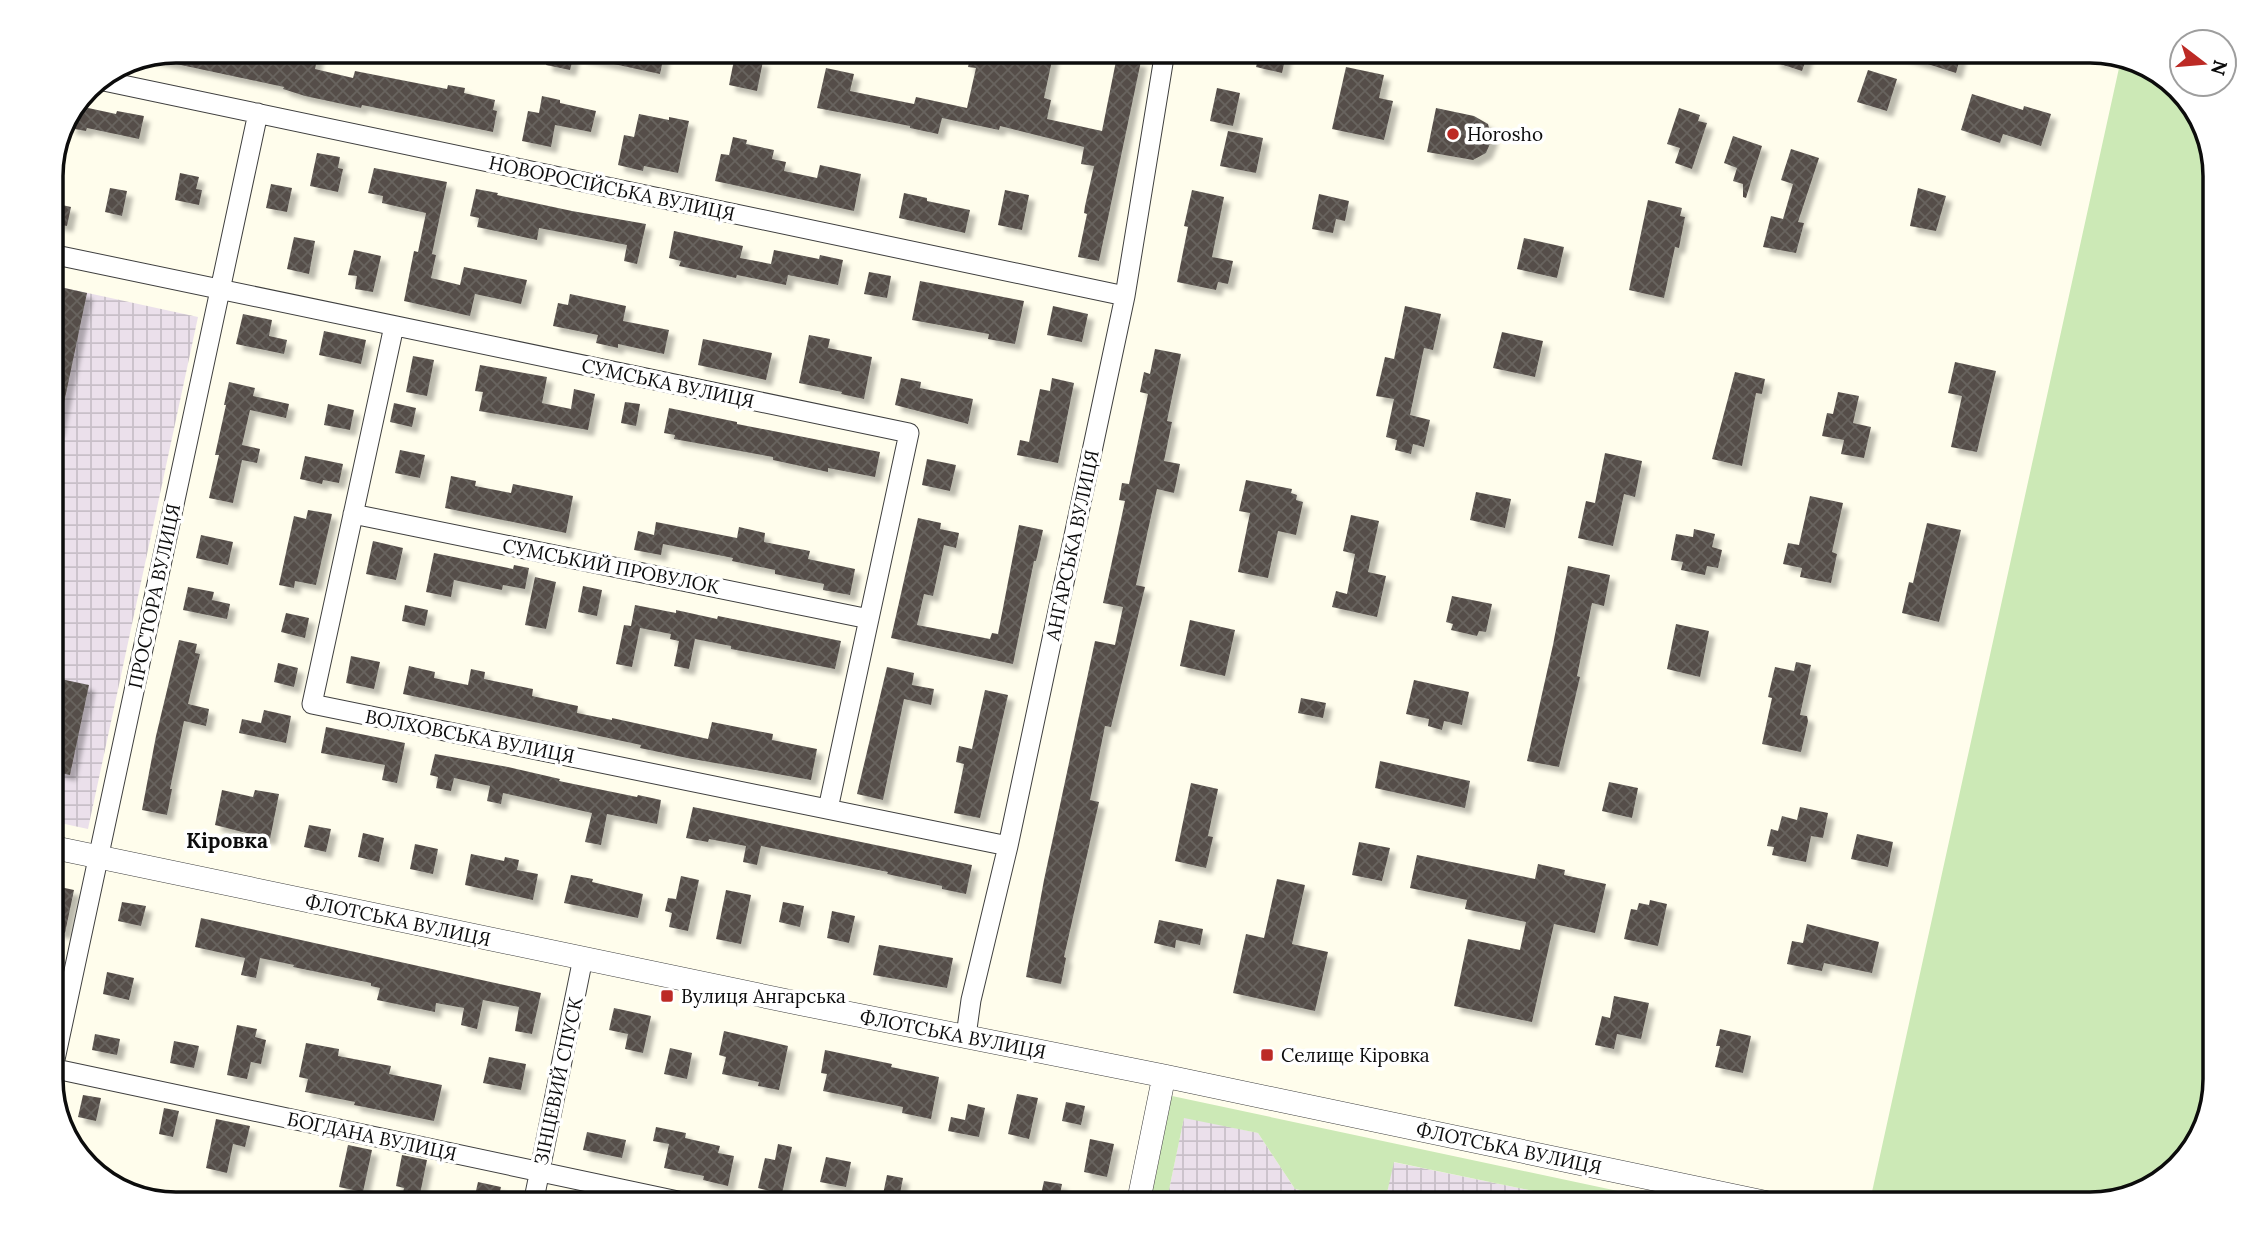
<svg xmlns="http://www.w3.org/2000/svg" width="2266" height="1255" font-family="Lora,serif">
<defs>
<pattern id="industrial-grid" width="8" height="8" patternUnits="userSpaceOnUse" patternTransform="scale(1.75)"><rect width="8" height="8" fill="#ebe0eb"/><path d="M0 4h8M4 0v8" fill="none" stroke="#c8bfc8"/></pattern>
<pattern id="building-cross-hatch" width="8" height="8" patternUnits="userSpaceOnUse" patternTransform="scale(1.75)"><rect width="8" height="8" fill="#554e49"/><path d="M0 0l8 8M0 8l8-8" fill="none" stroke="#68635f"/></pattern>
<filter id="shadow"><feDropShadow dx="6" dy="6" stdDeviation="2" flood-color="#0004"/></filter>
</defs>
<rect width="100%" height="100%" fill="#fffdec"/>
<path fill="url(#industrial-grid)" d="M51 285 198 317 88 829 51 821Z
M1184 1117 1258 1133 1295 1189 1364 1204H1166Z
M1393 1162 1596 1204H1369L1387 1193Z"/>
<path fill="#cce9b6" d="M2121 59 2152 67 2194 107 2215 168V1066L2201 1131 2199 1141 2153 1187 2091 1204H1886L1870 1201Z
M1172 1096 1679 1204H1596L1394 1162 1387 1193 1369 1204H1364L1295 1189 1258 1133 1184 1118 1166 1204H1150Z"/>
<path fill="url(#building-cross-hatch)" filter="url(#shadow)" d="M176 51H249L289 59 291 51H319L315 69 353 78 355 71 447 89 448 85 465 88 464 93 495 100 493 110 497 111 493 132 362 105 361 108 305 96 283 89 284 87 148 58Z
M549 51 574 55 570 70 546 65Z
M582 51H665L660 74 581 57Z
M972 51H1054L1044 98 1051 100 1047 119 1102 131 1118 51H1133L1131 59 1141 61 1099 261 1078 257 1087 214 1084 213 1085 206 1094 166 1081 164 1084 147 1000 126 999 130 942 118 938 134 910 128V126L817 108 826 68 854 74 850 91 914 104 916 97 967 108 976 68 968 67Z
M1260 51H1287L1282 73 1256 67Z
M1777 51H1809L1802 71 1774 62Z
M1897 51H1947L1961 55 1956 73 1896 54Z
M735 55 763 61 757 91 729 85Z
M1346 67 1384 75 1379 98 1393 101 1384 140 1332 129Z
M1868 70 1897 79 1887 111 1857 102Z
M1217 88 1240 93 1233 126 1210 121Z
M1972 94 2023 110 2024 106 2051 114 2041 146 2003 134 2000 143 1961 130Z
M542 96 560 100V103L596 111 591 132 555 125 551 147 522 141 528 111 539 113Z
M79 106 116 114 117 111 144 116 139 139 87 128 86 131 69 128Z
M1436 108 1474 116 1488 124 1492 139 1486 153 1473 160 1427 152Z
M1679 108 1700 115 1698 121 1707 123 1692 169 1675 163 1680 148 1667 144Z
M639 114 669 120V117L689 121 678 173 644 166 643 171 618 165 624 135 634 137Z
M1228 131 1263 138 1256 173 1220 166Z
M1733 136 1762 146 1746 198 1743 197V184L1733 181 1737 168 1724 163Z
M733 137 747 140 746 144 774 150 772 159 786 162 784 171 817 178 820 165 861 174 854 211 715 181 721 154 729 155Z
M1791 149 1819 158 1798 222 1804 223 1796 253 1763 247 1771 216 1783 219 1793 184 1781 180Z
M317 153 340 157 338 168 343 169 338 192 310 186Z
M374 168 447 182 432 254 436 255 431 278 460 285 464 267 527 280 521 304 475 294 470 316 404 301 414 251 418 252 426 213 382 203 383 196 368 193Z
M180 173 199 177 196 189 202 190 199 205 175 200Z
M271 184 292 188 287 212 266 208Z
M110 188 127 191 122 216 105 212Z
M1918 188 1946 196 1936 231 1910 226Z
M476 189 498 193 497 195 572 211 646 224 637 264 624 261 627 245 539 228 537 240 477 227 479 218 470 216Z
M1005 190 1029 195 1022 230 998 225Z
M1192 190 1224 197 1212 257 1233 261 1228 284 1218 282 1216 290 1177 282 1188 227 1184 226Z
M904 193 927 198V201L970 210 965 233 899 218Z
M1319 194 1349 201 1345 221 1336 219 1333 233 1312 229Z
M1648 200 1682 208 1680 216 1685 217 1679 248 1675 247 1664 298 1629 290Z
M53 203 71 207 67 226 51 223Z
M674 231 743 246 740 258 771 264 774 250 819 259 820 255 843 260 838 285 788 275 786 285 737 275 736 278 679 266 681 261 669 258Z
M294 237 315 241 309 274 287 269Z
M1524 238 1564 247 1557 278 1517 269Z
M354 250 381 256 373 292 355 289 357 276 348 275Z
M869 272 891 276 887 298 864 294Z
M920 281 1024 301 1015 344 988 339 989 334 912 320Z
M51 285 87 293 58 432 51 431Z
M570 294 626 306 623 321 669 330 664 354 618 344V348L596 343 598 335 553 326 558 303 568 305Z
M1053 306 1088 314 1082 342 1047 335Z
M1405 306 1441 314 1433 350 1424 348 1410 415 1430 420 1424 447 1413 444 1411 454 1395 450 1397 440 1386 437 1394 399 1376 396 1385 357 1394 359Z
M243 314 272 320 269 336 287 340 284 354 236 344Z
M324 331 366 340 361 364 319 355Z
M1502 332 1543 341 1535 377 1493 368Z
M809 335 830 339 828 348 872 357 864 399 841 394 842 392 799 383Z
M703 339 772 353 766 380 698 365Z
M1155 349 1181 354 1167 421 1172 422 1164 461 1180 464 1174 493 1157 489 1153 507 1136 585 1145 587 1111 727 1105 726 1090 800 1099 802 1064 957 1066 958 1061 984 1026 977 1044 880 1095 641 1115 645 1123 607 1103 603 1125 501 1119 500 1122 483 1129 484 1148 394 1140 392 1144 372 1150 374Z
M413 356 434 360 427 396 406 392Z
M1955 362 1996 371 1977 452 1951 447 1962 396 1948 393Z
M480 365 547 377 542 403 571 409 574 389 595 394 588 430 479 411 483 392 475 391Z
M1735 372 1765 379 1762 394 1756 393 1742 466 1712 459Z
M901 378 921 382 920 388 973 399 968 424 895 405Z
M1052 378 1074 383 1058 463 1017 455 1020 440 1029 442 1040 389 1050 391Z
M229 382 255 388 253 396 289 404 286 418 250 410 242 445 260 449 257 463 242 460 233 503 209 498 219 455H215L226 405H224Z
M1838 392 1859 396 1853 423 1871 427 1864 458 1841 454 1844 440 1822 436 1827 413 1833 414Z
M625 402 640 404 636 426 621 423Z
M394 403 416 408 412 427 390 422Z
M328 404 354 410 350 430 324 425Z
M669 408 737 422V424L880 452 875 477 828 468V472L773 460V457L674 439 675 435 664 433Z
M400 450 425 455 420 478 395 473Z
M1605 453 1642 461 1635 497 1624 494 1613 546 1578 538 1586 501 1595 503Z
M305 456 343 464 339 483 323 480 322 484 300 479Z
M927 459 956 465 950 491 922 485Z
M451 476 476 481 475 486 511 493 513 484 573 496 566 533 445 508Z
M1246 480 1292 489 1291 493 1297 495 1296 500 1303 502 1296 535 1278 531 1268 578 1238 572 1250 513 1239 511Z
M1476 492 1511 499 1505 528 1470 520Z
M1810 496 1843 503 1832 552 1837 554 1831 583 1800 577 1802 568 1783 564 1788 543 1799 545Z
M308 510 332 514 316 585 295 581 294 588 279 585 294 516 306 519Z
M1351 515 1379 521 1368 572 1386 576 1377 617 1332 607 1336 591 1347 594 1355 554 1343 551Z
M918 518 941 523 940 529 959 533 956 548 944 545 933 596 924 594 917 625 990 639 992 633 998 634 1019 525 1043 530 1036 561H1034L1013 664 891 638Z
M656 522 737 538 739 527 765 533 764 542 810 551 808 559 855 569 850 595 823 590 824 584 775 574V570L732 561 733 558 663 544 661 555 634 550 638 531 654 535Z
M1927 523 1961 530 1939 622 1902 613 1909 582 1913 583Z
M1694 529 1715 534 1712 547 1722 550 1718 568 1707 566 1705 575 1681 570 1683 562 1671 560 1676 534 1693 537Z
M201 535 233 542 228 565 196 558Z
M373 541 403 548 396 580 366 574Z
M434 553 513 569 514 565 529 568 525 589 503 585 502 590 454 580 451 597 426 592Z
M1568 566 1610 575 1604 606 1592 603 1577 676 1580 677 1559 767 1527 761 1553 645Z
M535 577 556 582 546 629 525 625Z
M583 586 602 590 597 616 578 612Z
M188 587 214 592 212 600 230 604 227 619 183 610Z
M1452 596 1492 604 1486 632 1479 631 1477 636 1451 630 1453 624 1446 622Z
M405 605 428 610 425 626 402 621Z
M635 605 676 613V610L717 619 718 616 841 641 835 669 731 649V646L695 639 689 669 674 666 679 641 670 639 671 634 640 628 632 667 616 664 624 625 631 626Z
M286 613 309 618 305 638 281 632Z
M1190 620 1235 630 1225 676 1180 666Z
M1676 624 1709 631 1700 677 1667 669Z
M179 640 197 644 195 653 200 654 188 704 209 709 206 726 184 721 170 789H172L167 815 142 810 156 736Z
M351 656 380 662 374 689 346 683Z
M1796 662 1811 665 1800 715 1807 716 1808 721 1801 752 1762 744 1772 698 1768 697 1775 667 1794 671Z
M278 663 298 668 294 687 274 682Z
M409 666 435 672 434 678 468 685 471 669 485 672 484 679 533 689 532 696 578 706 577 713 612 720V718L708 739 712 722 773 734 772 740 817 749 811 780 687 758 640 748 641 745 403 694Z
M887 667 914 673 912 685 934 689 931 705 904 699 883 800 857 794Z
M51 677 89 685 70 775 51 771Z
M1414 680 1469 692 1462 725 1444 721 1442 730 1428 726 1429 719 1406 714Z
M985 690 1008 695 980 818 954 813 964 764 956 762 959 746 972 749Z
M1301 698 1326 703 1323 718 1298 713Z
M264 710 291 716 286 743 239 733 242 719 261 723Z
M326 727 405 743 397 783 382 780 385 765 321 753Z
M435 754 508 767 560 779 559 781 637 797 638 795 661 800 657 824 607 814 601 845 585 842 592 813 503 793 501 804 487 801 490 786 454 778 451 791 436 788 438 777 430 775Z
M1380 761 1470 781 1465 808 1375 788Z
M1609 782 1638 788 1632 818 1602 811Z
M1191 783 1218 789 1208 836 1213 837 1206 868 1175 861Z
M222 790 253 797 255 790 279 794 270 839 215 825Z
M693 807 972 865 966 894 942 889V886L887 874 888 872 761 846 757 865 743 862 746 846 709 839 708 842 686 838Z
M1800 807 1828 813 1823 838 1811 836 1806 862 1772 855 1774 847 1767 846 1771 829 1778 831 1782 816 1797 820Z
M309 825 331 829 326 852 304 847Z
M363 833 384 838 379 862 358 857Z
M1857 834 1893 842 1888 867 1851 859Z
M1359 842 1390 848 1382 881 1352 875Z
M415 844 438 849 433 874 410 869Z
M471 854 504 861 505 857 519 860 517 870 538 874 533 900 465 885Z
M1417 855 1535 879 1538 864 1565 870 1564 875 1606 884 1595 933 1554 924 1532 1022 1454 1006 1468 939 1520 950 1526 922 1465 909 1467 900 1410 888Z
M571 875 593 879 592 882 643 894 638 918 564 903Z
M681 876 699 880 688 931 669 927 672 913 665 911 668 898 676 899Z
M1277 879 1305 885 1292 944 1328 952 1315 1011 1233 993 1246 934 1264 938Z
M51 885 74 890 65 933 51 930Z
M726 890 751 895 741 944 716 939Z
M1650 900 1667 904 1658 946 1624 939 1631 909 1637 910 1639 903 1649 905Z
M122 902 146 906 141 926 118 921Z
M783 902 804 906 800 927 779 922Z
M832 911 855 916 849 943 827 938Z
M201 918 541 993 532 1034 515 1031 519 1007 483 1000 477 1029 461 1025 464 1008 436 1003 435 1012 377 1000 380 988 371 986V983L293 967 294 965 260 958 256 978 241 975 245 958 195 947Z
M1159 920 1203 929 1200 945 1176 940 1175 948 1154 943Z
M1807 924 1879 942 1872 973 1824 963 1822 971 1787 964 1792 941 1803 943Z
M879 945 953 958 947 988 873 975Z
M107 972 134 978 129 1000 103 994Z
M1614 996 1649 1003 1641 1039 1617 1034 1614 1049 1595 1045 1602 1016 1610 1018Z
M614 1008 651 1016 643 1053 625 1049 628 1034 609 1030Z
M237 1025 257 1029 255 1037 266 1040 261 1064 251 1062 247 1079 227 1075Z
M1720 1029 1751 1036 1743 1073 1715 1067 1720 1046H1716Z
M724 1031 788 1046 779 1090 758 1086 759 1082 722 1074 726 1057 719 1055Z
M95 1034 120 1039 117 1055 92 1050Z
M174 1041 199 1046 194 1068 170 1063Z
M306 1043 339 1049 338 1056 391 1066 389 1074 442 1085 434 1121 354 1105 355 1102 305 1092 308 1079 299 1077Z
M670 1048 692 1053 687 1079 664 1074Z
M825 1050 892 1064 891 1067 939 1077 931 1119 902 1113 903 1107 823 1091 827 1074 821 1073Z
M489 1057 526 1064 521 1090 483 1083Z
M1017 1094 1038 1098 1029 1139 1008 1134Z
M83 1095 101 1098 96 1121 78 1117Z
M1066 1102 1085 1106 1081 1125 1062 1121Z
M968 1104 985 1108 979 1137 948 1131 951 1117 965 1120Z
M164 1108 179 1111 173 1137 159 1134Z
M216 1119 250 1126 245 1147 233 1144 227 1173 206 1168Z
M656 1127 686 1133 685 1138 720 1146 718 1153 734 1156 728 1186 703 1180 704 1176 664 1168 669 1144 653 1141Z
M587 1132 626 1140 622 1158 583 1150Z
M1090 1139 1114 1144 1107 1177 1084 1172Z
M778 1144 792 1147 782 1194 758 1188 765 1158 775 1160Z
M348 1145 372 1150 363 1192 339 1187Z
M402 1155 427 1160 418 1204H401L404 1188 396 1186Z
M826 1157 851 1162 846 1187 820 1182Z
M887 1175 903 1178 898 1204H881Z
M1044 1181 1062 1184 1058 1204H1039Z
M478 1182 501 1187 497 1204H473Z"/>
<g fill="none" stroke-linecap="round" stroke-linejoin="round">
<g stroke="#3f3f3f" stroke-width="21">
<path id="minor" d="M99 80 1125 296
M51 254 909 433 828 809
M394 326 312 704 1008 846
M353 514 869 619
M966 1036 971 1000 1008 846 1125 296 1165 51
M51 1068 692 1204
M51 1078 258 113
M533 1204 583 958"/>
</g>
<g stroke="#3f3f3f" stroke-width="24">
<path id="tertiary" d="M51 847 802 1004 1164 1076 1773 1204
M1138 1204 1164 1076"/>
</g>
<use href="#minor" stroke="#fff" stroke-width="19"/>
<use href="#tertiary" stroke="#fff" stroke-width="23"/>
</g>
<g fill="#bc2a25" stroke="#fff" stroke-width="2.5">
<circle cx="1453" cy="134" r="7"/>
<rect x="660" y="989" width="14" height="14" rx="3.5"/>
<rect x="1260" y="1048" width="14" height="14" rx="3.5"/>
</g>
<g text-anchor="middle" stroke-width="7" stroke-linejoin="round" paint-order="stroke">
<g font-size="19" fill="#0c0c0c" stroke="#fff" text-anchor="start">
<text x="1467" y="141">Horosho</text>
<text x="681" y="1003">Вулиця Ангарська</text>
<text x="1281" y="1062">Селище Кіровка</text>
</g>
<g font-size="19" fill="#0c0c0c" stroke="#fff">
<text transform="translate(612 188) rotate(12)" y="7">НОВОРОСІЙСЬКА ВУЛИЦЯ</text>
<text transform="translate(668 383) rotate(12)" y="7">СУМСЬКА ВУЛИЦЯ</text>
<text transform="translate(1072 545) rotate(-78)" y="7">АНГАРСЬКА ВУЛИЦЯ</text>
<text transform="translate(611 566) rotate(11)" y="7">СУМСЬКИЙ ПРОВУЛОК</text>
<text transform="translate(154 596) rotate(-78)" y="7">ПРОСТОРА ВУЛИЦЯ</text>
<text transform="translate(470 736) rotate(11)" y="7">ВОЛХОВСЬКА ВУЛИЦЯ</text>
<text transform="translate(398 920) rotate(12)" y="7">ФЛОТСЬКА ВУЛИЦЯ</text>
<text transform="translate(953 1034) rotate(11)" y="7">ФЛОТСЬКА ВУЛИЦЯ</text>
<text transform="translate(558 1081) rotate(-78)" y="7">ЗІНЦЕВИЙ СПУСК</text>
<text transform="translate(372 1136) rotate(12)" y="7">БОГДАНА ВУЛИЦЯ</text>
<text transform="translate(1509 1148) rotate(12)" y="7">ФЛОТСЬКА ВУЛИЦЯ</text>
</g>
<g font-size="21" font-weight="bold" fill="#0c0c0c" stroke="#fff">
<text x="227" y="848">Кіровка</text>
</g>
</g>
<path d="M0 0H2266V1255H0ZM176 63H2090A113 113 0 0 1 2203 176V1079A113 113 0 0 1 2090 1192H176A113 113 0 0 1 63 1079V176A113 113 0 0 1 176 63Z" fill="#fff" fill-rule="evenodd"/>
<path fill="none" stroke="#0c0c0c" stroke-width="3.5" d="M176 63H2090A113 113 0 0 1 2203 176V1079A113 113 0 0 1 2090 1192H176A113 113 0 0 1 63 1079V176A113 113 0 0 1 176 63Z"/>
<g transform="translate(2203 63) rotate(106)"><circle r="33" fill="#ffffff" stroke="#9e9e9e" stroke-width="2"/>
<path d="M0-5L12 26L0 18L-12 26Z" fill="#bc2a25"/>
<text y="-10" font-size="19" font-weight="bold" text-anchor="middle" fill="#0c0c0c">N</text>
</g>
</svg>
